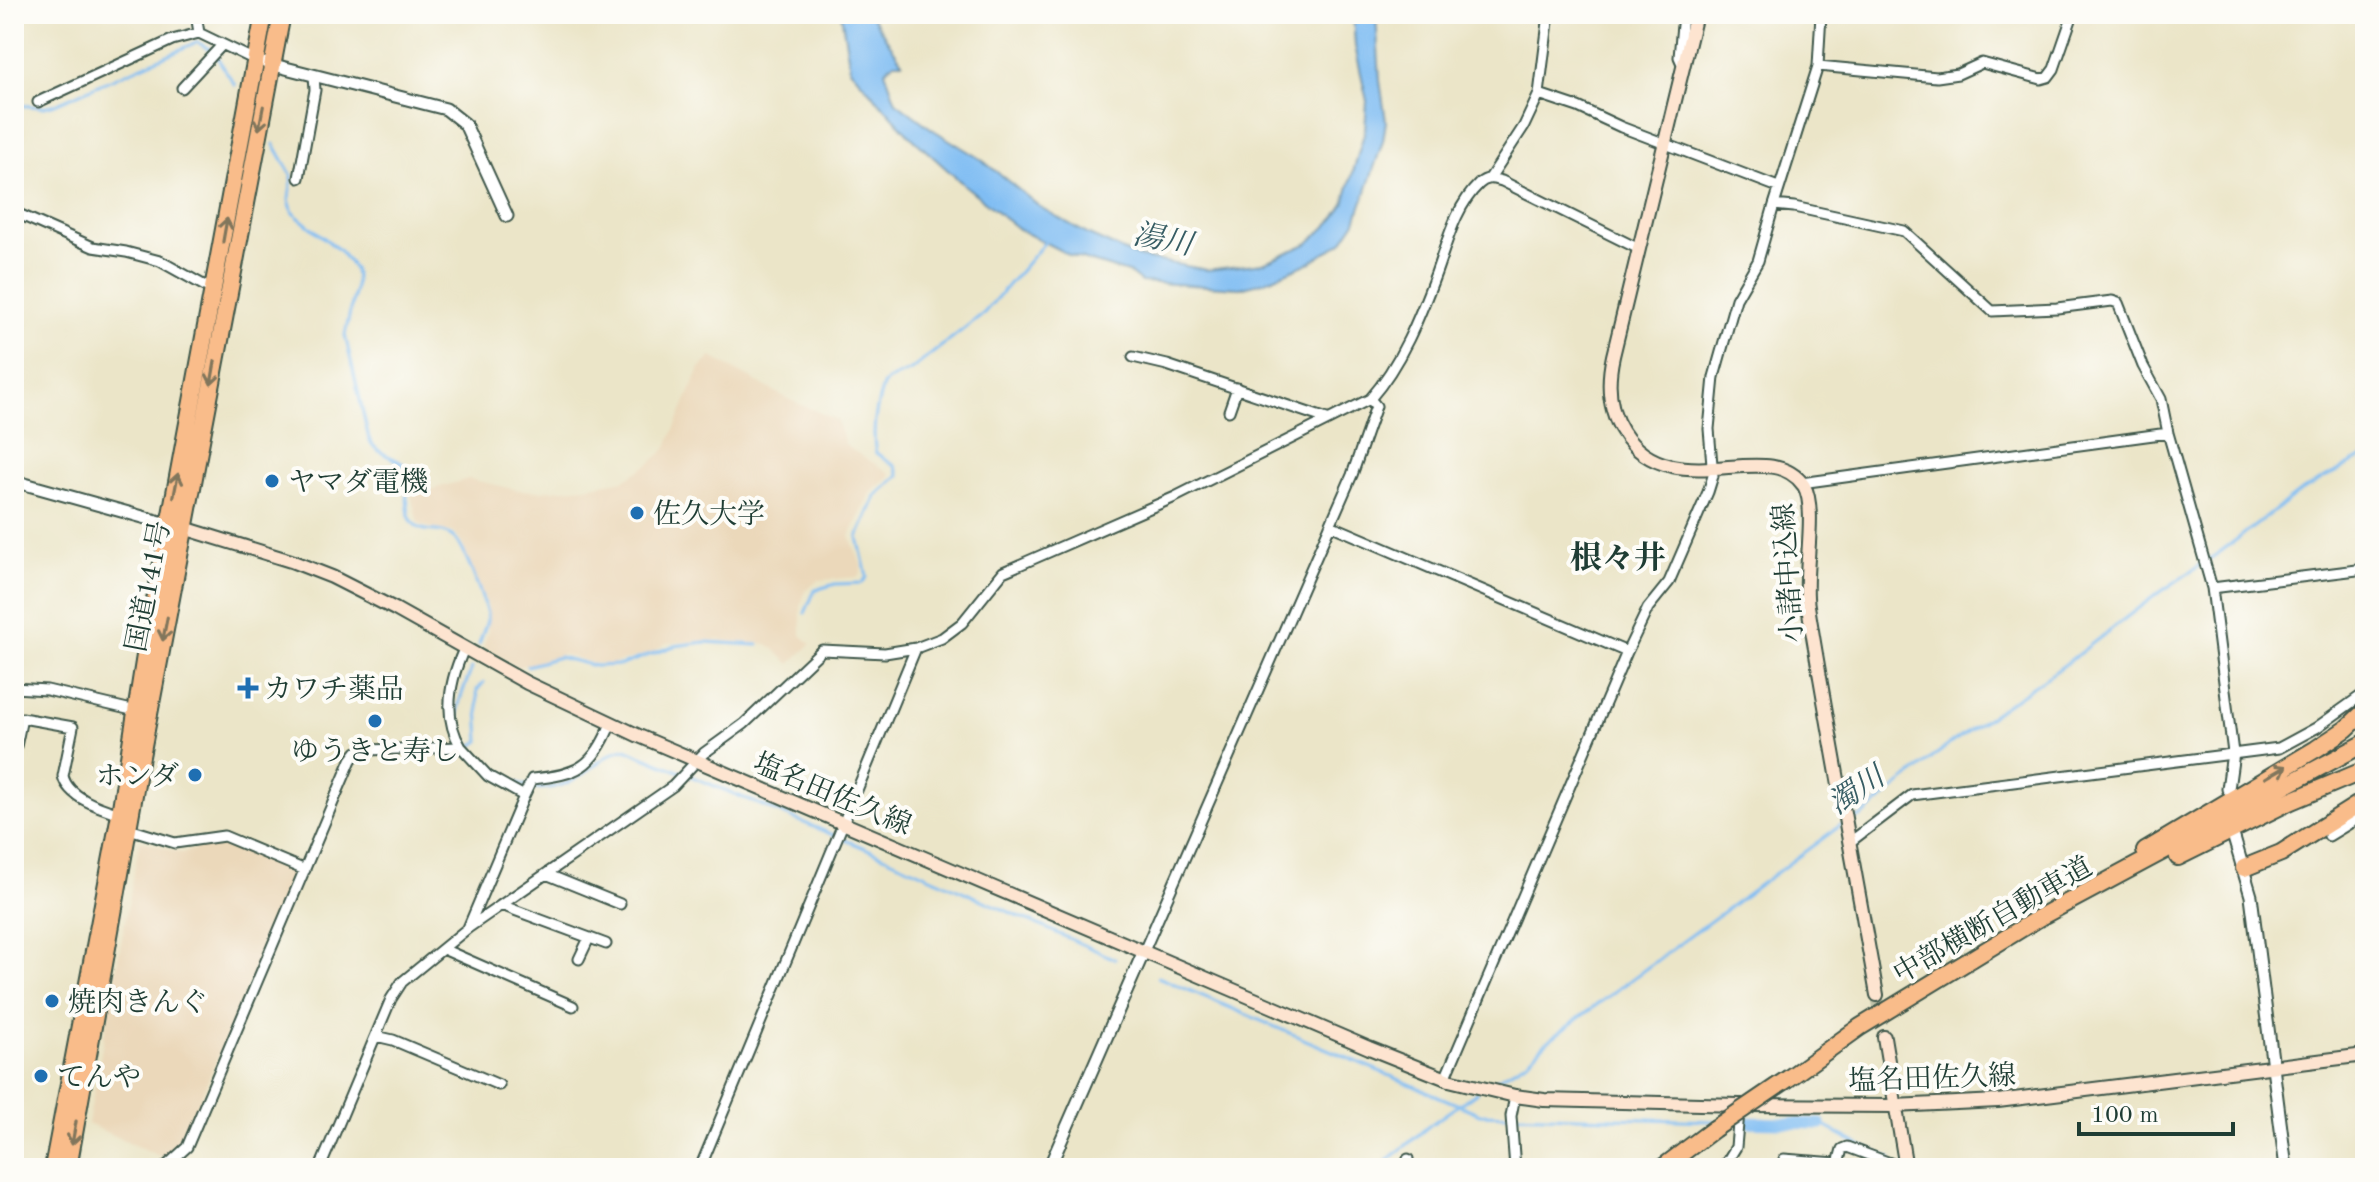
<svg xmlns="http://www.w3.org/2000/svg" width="2379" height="1182" font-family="'Old Standard TT','Noto Serif JP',serif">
<rect width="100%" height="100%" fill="#fdfcf7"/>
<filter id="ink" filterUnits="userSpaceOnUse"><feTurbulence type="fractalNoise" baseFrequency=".0125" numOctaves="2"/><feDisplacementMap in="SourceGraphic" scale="16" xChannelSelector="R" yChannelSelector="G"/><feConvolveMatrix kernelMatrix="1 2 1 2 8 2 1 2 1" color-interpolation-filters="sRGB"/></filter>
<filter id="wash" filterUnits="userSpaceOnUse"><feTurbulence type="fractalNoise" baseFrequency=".006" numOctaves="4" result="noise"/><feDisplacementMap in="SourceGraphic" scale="32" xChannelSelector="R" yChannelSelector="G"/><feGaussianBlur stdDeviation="1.8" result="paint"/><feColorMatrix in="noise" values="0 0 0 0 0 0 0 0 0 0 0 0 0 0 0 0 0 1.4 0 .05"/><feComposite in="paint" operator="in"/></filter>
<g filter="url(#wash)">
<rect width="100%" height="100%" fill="#ebe5c8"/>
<path fill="#ebd8ba" d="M711 357 790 400 837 420 846 446 890 473 889 478 875 488 868 498 850 536 861 565V574L857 577 819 580 805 591 801 606V635L811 644 790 664 768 644 716 640 666 643 653 652 611 664 593 663 563 654 518 667 483 647 488 632V607L462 543 457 535 451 532 423 526 418 523 411 495 469 479 518 490 539 491 586 487 624 480 649 464 666 449 700 368Z
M140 840 181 853 226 840 295 871 180 1147 166 1159 88 1124Z"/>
<path fill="#80bdf3" stroke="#507d94" stroke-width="2" d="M841 14H870L902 62H894L885 71 896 102 932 129 982 160 1040 207 1089 235 1138 257 1207 270 1263 263 1309 243 1335 218 1344 204 1365 130 1367 101 1355 46 1353 14H1376L1380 81 1386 121 1383 141 1356 221 1342 242 1311 262 1263 282 1240 288 1141 282 1131 274 1069 255 1018 229 962 183 910 136 850 69Z"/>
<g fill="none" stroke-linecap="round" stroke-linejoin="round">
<path stroke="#80bdf3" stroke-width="3" d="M14 105 44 107 55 104 197 42 213 51 235 85
M274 144 292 176 289 200 293 213 339 250 353 267 356 277 355 289 345 335 369 439C376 454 390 455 403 464L409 516C421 540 437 524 453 537 465 546 482 597 487 613V621L479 644
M805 613 815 590 835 584 862 583 867 577 858 537 876 496 899 475 895 466 876 453C871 431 876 407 883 386L887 381 911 370 984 313 1045 242
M527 666 559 657 595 666 621 665 674 646 705 642 758 645
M472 668C467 682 457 701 458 716 461 751 504 783 536 788 547 790 557 787 567 783 588 776 605 751 625 749L872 851 1115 959
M472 746 480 741 477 690 484 682
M1848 822 1862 816 1948 745 2059 669 2153 597 2220 552 2301 491 2365 456
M1158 977 1480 1114 1715 1121
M1487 1085 1529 1060 1549 1040 1841 825
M1821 1124 1865 1148 1891 1158
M1379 1168 1430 1125 1477 1092"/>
<path stroke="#80bdf3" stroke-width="11" d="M1742 1122 1821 1124"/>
</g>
</g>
<g filter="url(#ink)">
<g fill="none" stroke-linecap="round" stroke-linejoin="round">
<path stroke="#c2c3aa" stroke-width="12" stroke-dasharray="12 6" stroke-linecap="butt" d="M1877 995 1884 1037"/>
<g stroke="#3e564a" stroke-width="13">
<path id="minor" d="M196 14 199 33 255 60
M1821 14 1818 66 1774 205 1794 207 1904 231 1992 311 2057 308 2112 301 2118 303 2143 366 2161 399 2168 433 2212 588 2233 753
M1683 66 1679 57 1683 14
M1818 66 1937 77 1958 74 1982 63 2041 79 2048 77 2054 69 2073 14
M182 88 222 45
M1539 94 1578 107 1621 127 1778 187
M38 102 172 40 199 33
M299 178 315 90 314 75
M1490 178 1524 126 1539 94 1549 14
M14 212 93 247 126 252 160 261 214 291
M1133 357 1167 365 1327 419
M1229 411 1237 388
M1801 483 2168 433
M1330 525 1627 652
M2212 588 2365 569
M14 688 47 690 136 711
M461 747C442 716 450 680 464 649
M14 756 22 718 73 727 63 776C68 798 101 808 120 814
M524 796 532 779C577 775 594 767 611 723
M129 829 175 843 224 836 305 870
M2329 836 2365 814
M1850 842 1912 795 2279 748 2316 728 2365 693
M546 874 620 904
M501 905 606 944
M443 949 573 1006
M1144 951 1352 475 1376 406 1370 399
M579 959 589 938
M376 1036 393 1040 499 1085
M1445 1079 1627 652 1648 608 1669 582 1708 492 1713 476 1709 429 1714 377 1736 299 1758 261 1774 205
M1515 1096 1511 1116 1515 1168
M1784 1159 1837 1163
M164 1168 187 1147 351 760 357 752 367 750 461 747 488 776 524 796 468 928
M320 1168 391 999 402 982 468 928 673 786 704 753 744 724 822 650 885 653 916 648 942 638 962 623 1003 572 1175 497 1370 399C1401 364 1420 316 1436 273 1447 243 1455 207 1479 184 1486 177 1493 178 1502 181L1639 249
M700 1168 916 648
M1405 1168 1408 1159
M1723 1168 1736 1147 1739 1112
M1837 1168 1842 1149 1847 1147 1904 1168"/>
</g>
<g stroke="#3e564a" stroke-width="15">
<path id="tertiary" d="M266 63 446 109 465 124 507 216
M14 481 175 526
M2228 789 2233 753
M2234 838 2251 896 2286 1168
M1049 1168 1144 951"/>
</g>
<g stroke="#3e564a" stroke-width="16">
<path id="secondary" d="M1696 14 1613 356C1607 383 1608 409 1623 432 1671 507 1770 434 1804 486 1818 509 1802 576 1808 606 1829 736 1854 865 1877 995
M184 528 291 561 332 577 395 609 527 683 639 736 1369 1048 1449 1080 1515 1096 1544 1100 1739 1105 1894 1106 1998 1101 2365 1055
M1884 1037 1906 1168
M14 1164 20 1168"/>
</g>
<g stroke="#3e564a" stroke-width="20">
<path id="trunk" d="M53 1168 120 814 146 649 264 14
M68 1168 138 772 282 14"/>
</g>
<g stroke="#3e564a" stroke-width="20">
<path id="motorway" d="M2145 851 2316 749 2346 729 2365 711
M2178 857 2291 801 2365 770
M2244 868 2281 853 2365 800
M1789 1078 1860 1027 2042 916 2365 743
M1662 1168 1714 1129"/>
</g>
<use href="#minor" stroke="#fff" stroke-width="9"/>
<use href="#tertiary" stroke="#fff" stroke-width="11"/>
<use href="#secondary" stroke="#fde4d0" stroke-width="12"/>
<use href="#trunk" stroke="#f9bc8a" stroke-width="16"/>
<use href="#motorway" stroke="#f9bc8a" stroke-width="16"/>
<g stroke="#3e564a" stroke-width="20" stroke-linecap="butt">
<path id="motorway-bridge" d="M1714 1129 1789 1078"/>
</g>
<use href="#motorway-bridge" stroke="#f9bc8a" stroke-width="16"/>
</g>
<defs><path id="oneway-shaft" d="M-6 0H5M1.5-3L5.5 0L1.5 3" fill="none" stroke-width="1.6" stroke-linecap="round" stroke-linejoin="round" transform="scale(2)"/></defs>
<g stroke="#81765b">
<use href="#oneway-shaft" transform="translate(261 118) rotate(101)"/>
<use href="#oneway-shaft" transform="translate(225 230) rotate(-80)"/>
<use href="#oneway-shaft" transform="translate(213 373) rotate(100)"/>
<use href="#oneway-shaft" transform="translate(176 485) rotate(-79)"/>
<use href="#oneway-shaft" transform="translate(165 629) rotate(101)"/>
<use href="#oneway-shaft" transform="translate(2276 772) rotate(-30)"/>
<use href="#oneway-shaft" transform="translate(74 1133) rotate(100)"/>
</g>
</g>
<g fill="#1f6fb2" stroke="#fdfcf7" stroke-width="3">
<circle cx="272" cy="481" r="8"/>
<circle cx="637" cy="513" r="8"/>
<path d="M244 676h8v8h8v8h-8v8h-8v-8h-8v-8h8z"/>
<circle cx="375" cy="721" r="8"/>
<circle cx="195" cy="775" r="8"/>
<circle cx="52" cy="1001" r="8"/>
<circle cx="41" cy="1076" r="8"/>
</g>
<g text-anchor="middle" stroke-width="8" stroke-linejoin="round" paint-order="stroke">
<g font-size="28" fill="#1f3d34" stroke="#fdfcf7" text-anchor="start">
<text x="288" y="491">ヤマダ電機</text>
<text x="653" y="523">佐久大学</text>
<text x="264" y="698">カワチ薬品</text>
<text x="375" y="760" text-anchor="middle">ゆうきと寿し</text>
<text x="179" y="785" text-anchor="end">ホンダ</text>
<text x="68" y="1011">焼肉きんぐ</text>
<text x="57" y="1086">てんや</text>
</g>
<g font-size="28" fill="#1f3d34" stroke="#fdfcf7">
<text transform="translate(1787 573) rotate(-94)" y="10">小諸中込線</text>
<text transform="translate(147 586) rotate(-79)" y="10">国道141号</text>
<text transform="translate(833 793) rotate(23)" y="10">塩名田佐久線</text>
<text transform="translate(1992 919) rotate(-30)" y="10">中部横断自動車道</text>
<text transform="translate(1932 1077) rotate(-2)" y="10">塩名田佐久線</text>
</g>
<g font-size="30" font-style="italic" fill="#375d64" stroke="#fdfcf7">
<text transform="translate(1163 239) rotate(11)" y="10">湯川</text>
<text transform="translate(1856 790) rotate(-34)" y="10">濁川</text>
</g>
<g font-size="32" font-weight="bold" fill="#1f3d34" stroke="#fdfcf7">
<text x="1618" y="568">根々井</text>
</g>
</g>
<rect width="2379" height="1182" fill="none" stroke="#fdfcf7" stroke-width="48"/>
<path d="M2079 1122v12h154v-12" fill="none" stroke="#1f3d34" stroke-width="4"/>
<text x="2091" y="1122" font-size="24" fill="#1f3d34" stroke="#fdfcf7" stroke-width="6" paint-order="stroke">100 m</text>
</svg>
